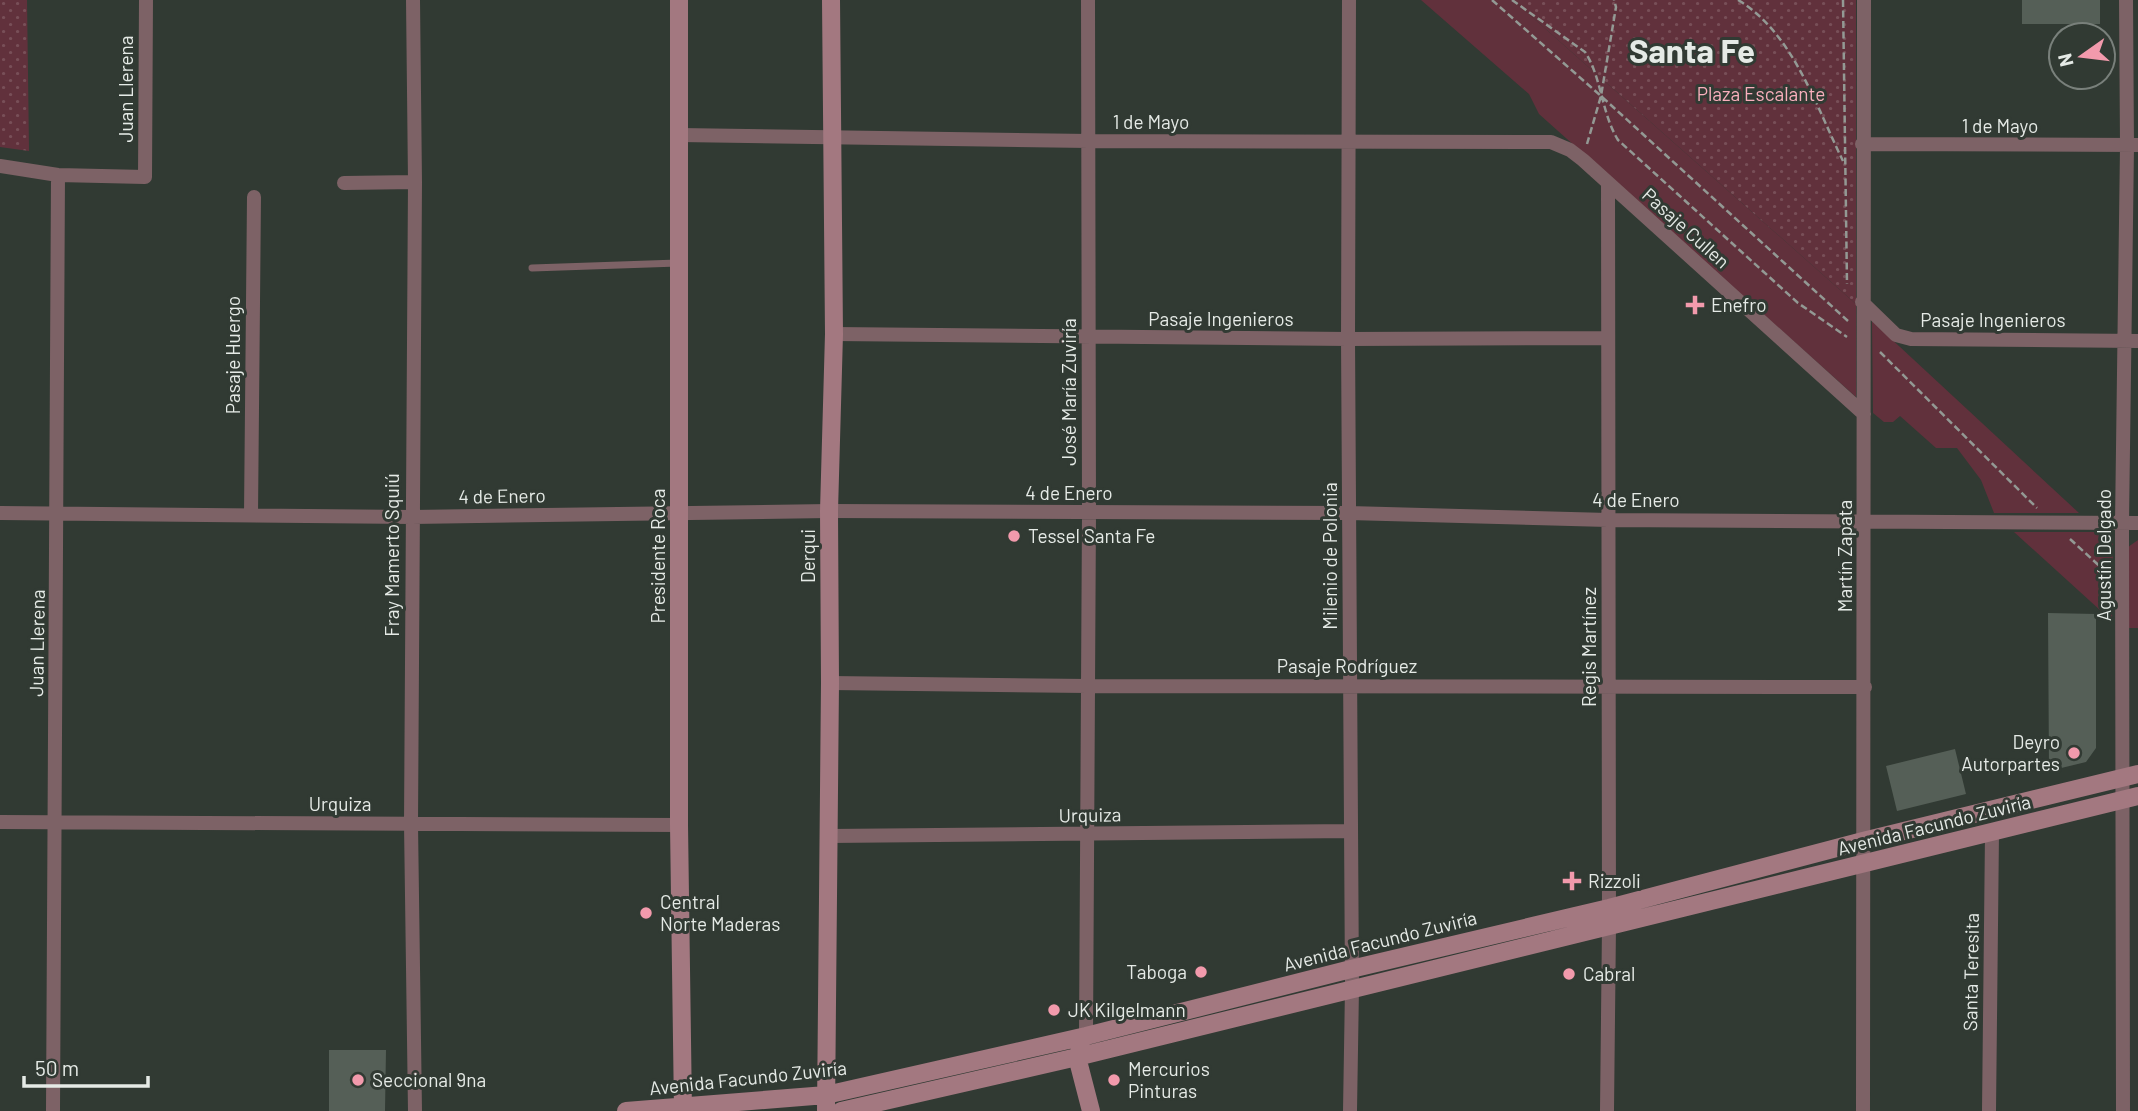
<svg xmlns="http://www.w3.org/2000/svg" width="2138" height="1111" font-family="Barlow,sans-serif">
<defs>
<pattern id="park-dots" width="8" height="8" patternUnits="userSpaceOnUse" patternTransform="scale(1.75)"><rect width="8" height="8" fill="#61313c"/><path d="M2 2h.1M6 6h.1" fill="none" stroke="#784f58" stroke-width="1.8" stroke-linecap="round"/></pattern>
</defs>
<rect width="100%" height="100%" fill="#313a33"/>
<path fill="#61313c" d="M1421 0H1513L1856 304V397L1539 114 1529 94Z
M1872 321 2079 513H1994L1981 480 1957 448H1936L1900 416 1893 422H1884L1873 413Z
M2014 532H2100L2113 544 2112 621Z
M2138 540V628H2129L2128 547Z"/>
<path fill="url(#park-dots)" d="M0 0H27L29 151 0 147Z
M1513 0H1856V304Z"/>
<path fill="#555f57" d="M2022 0H2100V24H2022Z
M2048 613 2096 614V748L2086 762 2049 771Z
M1955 749 1966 794 1897 811 1886 766Z
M329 1050H386L385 1111H329Z"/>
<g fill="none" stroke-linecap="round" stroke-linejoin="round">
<path stroke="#939994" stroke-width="2.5" stroke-dasharray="7 3.5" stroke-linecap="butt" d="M1492 0 1601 96 1848 321
M1512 0 1585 52C1602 78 1601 112 1618 140L1798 303 1847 337
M1738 0C1793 33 1816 106 1843 161
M1843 0 1847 284
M1587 144 1601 96 1616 7 1614 0
M1880 352 2037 508
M2070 539 2106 572"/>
<path stroke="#7d6266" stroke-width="7" d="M532 268 678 263"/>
<path stroke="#7d6266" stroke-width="14" d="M413 0 415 182 411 824 415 1111
M1349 0 1348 339 1352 988 1350 1111
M680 135 1089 141 1551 142 1570 150 1583 160 1864 414
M1862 144 2138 145
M0 166 58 175 145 177 146 0
M344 183 415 182
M1862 302 1896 335 1911 339 2138 341
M834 334 1348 339 1608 338
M0 513 412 517 829 511 1349 513 1608 520 2138 523
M251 514 254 197
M830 683 1087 686 1865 687
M0 822 679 825
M829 836 1351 831
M1086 1036 1089 513 1088 0
M53 1111 58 175
M1607 1111 1609 925 1608 183
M1863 1111 1864 0
M1989 1111 1992 833
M2123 1111 2122 524 2127 146 2126 0"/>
<path stroke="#a37880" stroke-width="18" d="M679 0V825L683 1111
M1081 1047 1077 1057 1091 1111
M626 1111 826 1095 1086 1036 1351 969 1609 908 1863 841 2138 774
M826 1111 830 683 829 511 834 334 831 0
M841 1111 1077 1057 2138 796"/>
</g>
<g fill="#f29aac" stroke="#313a33" stroke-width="2.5">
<path d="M1691.5 294.5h7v7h7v7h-7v7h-7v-7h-7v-7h7z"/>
<circle cx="1014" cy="536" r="7"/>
<circle cx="2074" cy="753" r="7"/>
<path d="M1568.5 870.5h7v7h7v7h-7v7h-7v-7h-7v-7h7z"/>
<circle cx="646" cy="913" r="7"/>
<circle cx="1201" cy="972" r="7"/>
<circle cx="1569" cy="974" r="7"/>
<circle cx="1054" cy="1010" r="7"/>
<circle cx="358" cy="1080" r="7"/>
<circle cx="1114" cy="1080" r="7"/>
</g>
<g text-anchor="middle" stroke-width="6" stroke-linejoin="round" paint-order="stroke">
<g font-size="19" fill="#e5eae6" stroke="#313a33">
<text transform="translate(126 89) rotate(-90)" y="7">Juan Llerena</text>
<text x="1151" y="129">1 de Mayo</text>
<text x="2000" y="133">1 de Mayo</text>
<text transform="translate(1686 228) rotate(42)" y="7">Pasaje Cullen</text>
<text x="1221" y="326">Pasaje Ingenieros</text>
<text x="1993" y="327">Pasaje Ingenieros</text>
<text transform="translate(233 355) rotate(-90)" y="7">Pasaje Huergo</text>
<text transform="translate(1069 392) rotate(-90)" y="7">José María Zuviría</text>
<text x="1069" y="500">4 de Enero</text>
<text transform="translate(502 496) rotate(-1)" y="7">4 de Enero</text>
<text x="1636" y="507">4 de Enero</text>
<text transform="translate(392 555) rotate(-90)" y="7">Fray Mamerto Squiú</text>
<text transform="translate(2104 555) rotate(-90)" y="7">Agustín Delgado</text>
<text transform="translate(658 556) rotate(-90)" y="7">Presidente Roca</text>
<text transform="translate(808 556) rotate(-90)" y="7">Derqui</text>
<text transform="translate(1330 556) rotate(-90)" y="7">Milenio de Polonia</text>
<text transform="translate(1845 556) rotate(-90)" y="7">Martín Zapata</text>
<text transform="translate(37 643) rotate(-89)" y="7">Juan Llerena</text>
<text transform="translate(1589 647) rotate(-90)" y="7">Regis Martínez</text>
<text x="1347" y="673">Pasaje Rodríguez</text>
<text x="340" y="811">Urquiza</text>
<text transform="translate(1090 815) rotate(-1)" y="7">Urquiza</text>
<text transform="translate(1934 825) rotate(-14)" y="7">Avenida Facundo Zuviría</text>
<text transform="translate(1380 941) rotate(-14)" y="7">Avenida Facundo Zuviría</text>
<text transform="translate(1971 972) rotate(-89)" y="7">Santa Teresita</text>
<text transform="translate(748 1078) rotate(-6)" y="7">Avenida Facundo Zuviría</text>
</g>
<g font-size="19" fill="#f9afbd" stroke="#313a33">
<text x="1761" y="101">Plaza Escalante</text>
</g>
<g font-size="19" fill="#e5eae6" stroke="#313a33" text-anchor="start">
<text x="1711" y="312">Enefro</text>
<text x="1028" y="543">Tessel Santa Fe</text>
<text x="2060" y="749" text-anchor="end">Deyro<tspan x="2060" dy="22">Autorpartes</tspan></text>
<text x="1588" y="888">Rizzoli</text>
<text x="660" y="909">Central<tspan x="660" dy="22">Norte Maderas</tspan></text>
<text x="1187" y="979" text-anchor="end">Taboga</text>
<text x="1583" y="981">Cabral</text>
<text x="1068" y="1017">JK Kilgelmann</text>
<text x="1128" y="1076">Mercurios<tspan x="1128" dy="22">Pinturas</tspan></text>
<text x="372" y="1087">Seccional 9na</text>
</g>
<g font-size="33" font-weight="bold" fill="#e5eae6" stroke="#313a33">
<text x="1692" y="63">Santa Fe</text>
</g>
</g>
<g transform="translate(2082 56) rotate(256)"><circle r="33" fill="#313a33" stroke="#79807b" stroke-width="2"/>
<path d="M0-5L12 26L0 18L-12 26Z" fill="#f29aac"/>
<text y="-10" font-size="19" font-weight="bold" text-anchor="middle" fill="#e5eae6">N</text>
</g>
<path d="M24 1076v10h124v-10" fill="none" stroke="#e5eae6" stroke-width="3.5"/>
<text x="35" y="1076" font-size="21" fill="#e5eae6" stroke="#313a33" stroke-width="5" paint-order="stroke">50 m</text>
</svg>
